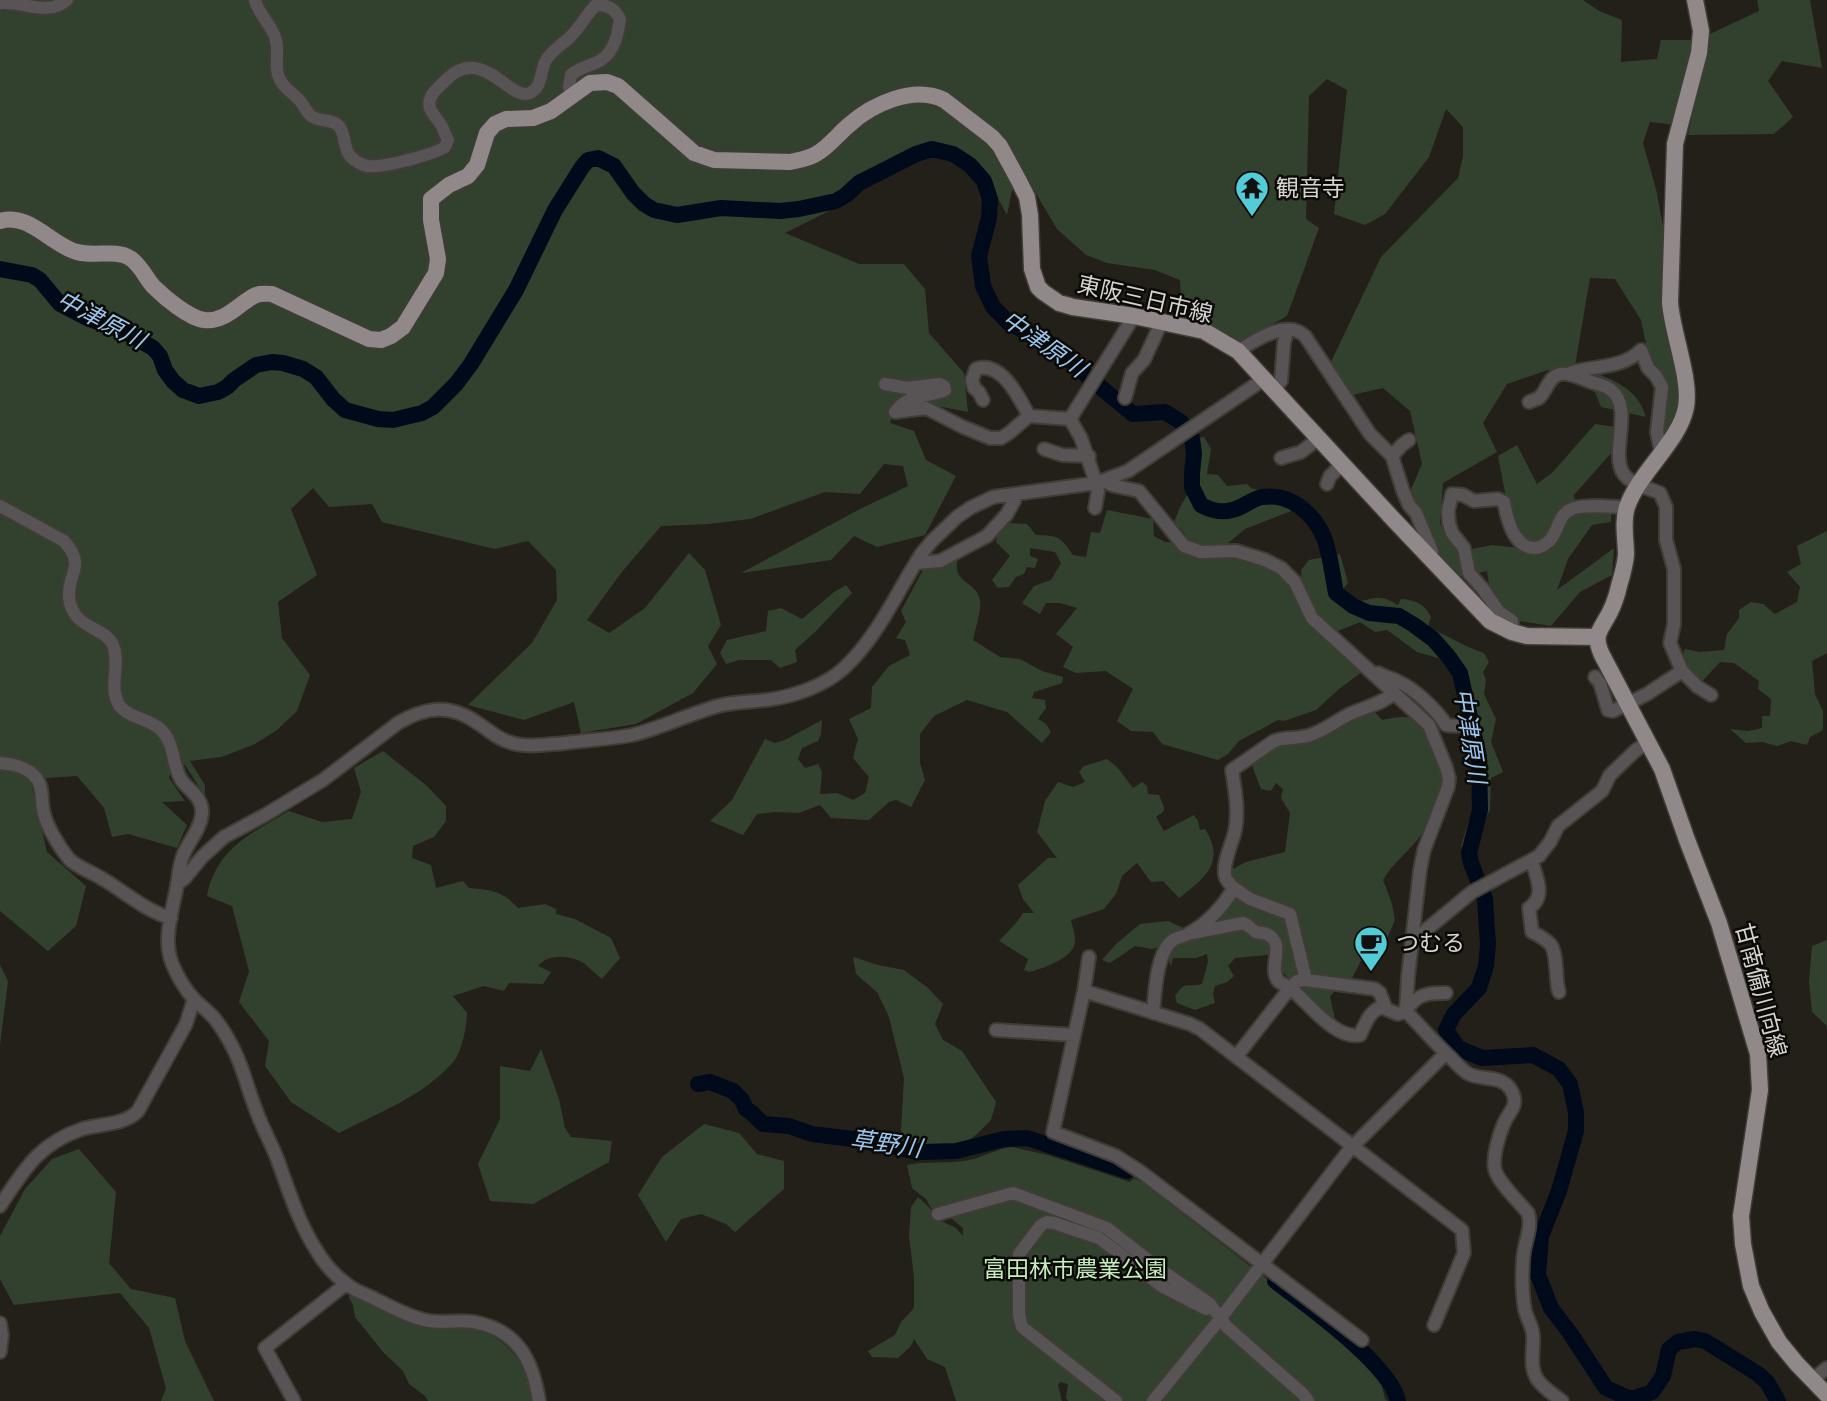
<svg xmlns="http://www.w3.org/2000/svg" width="1827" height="1401" font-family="Rubik,'Noto Sans JP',sans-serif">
<rect width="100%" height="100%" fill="#23201a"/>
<path fill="#32412e" d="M0 0H1583L1599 11 1622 20 1621 62 1657 59 1661 40H1693L1676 125 1650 122 1643 143 1656 189 1667 247 1683 398 1676 422 1663 438 1669 392 1649 358 1641 320 1615 279 1590 278 1575 366C1604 377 1636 383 1646 417L1601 407 1595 392 1548 370 1507 384 1483 423 1497 452 1443 483 1440 524 1458 552 1492 545 1519 548 1508 508 1498 456 1517 445 1537 484 1553 472 1595 424 1616 427 1612 452 1574 495 1577 513 1611 512V522L1592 525 1568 559 1557 590 1614 548 1612 575 1580 592 1551 626 1513 620 1491 597 1487 571 1458 577 1443 564 1409 494 1422 464 1410 411 1383 388 1352 395 1330 364 1381 257 1458 178 1463 156V127L1446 109 1429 157 1385 214 1365 225 1334 214 1347 90 1327 79 1309 96 1306 219 1319 228 1287 316 1237 345 1182 319 1180 280 1155 270 1107 263 1086 255 1057 229 1034 190H1012L1007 215 979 163 949 147 926 145 883 167 829 211 785 233 859 264H904L925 289 929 333 964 373 968 412 898 398 890 423 914 431 926 460 956 476 925 535 877 547 854 536 831 560 741 573 860 509 908 486 903 466 884 464 860 494 825 492 750 519 709 524 661 526 621 573 587 620 609 633 645 608 689 553 705 570 721 625 708 646 717 664 693 693 636 724 581 733 574 702 524 720 468 705 532 643 557 600 556 570 528 541 495 549 382 522 372 504 329 507 313 488 291 509 317 575 278 602 282 638 310 675 297 711 277 730 253 745 221 757 190 761 205 785V796L185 765 173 759 169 778 185 801 162 802 187 825 177 848 128 834 112 837 104 808 77 776 30 779 47 852 86 886 76 926 48 951 0 911Z
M1757 0H1810L1822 68 1782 61 1768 81 1793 117 1774 134 1688 135 1710 34 1759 11Z
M1204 437 1211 449 1207 474 1218 475 1227 486 1247 484 1251 488 1258 490 1246 499 1253 508 1267 500H1280L1291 511 1245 529 1227 544 1226 556C1256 557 1278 571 1302 587L1301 570 1309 560 1340 554 1348 583 1342 590 1344 595 1355 602C1377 599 1377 593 1398 605L1401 599C1416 600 1424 604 1431 617L1428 627C1448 636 1463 646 1484 653L1489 662 1483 672 1486 680 1484 694 1496 719 1491 742 1503 772 1491 778 1490 810 1481 828 1479 839 1465 850 1461 846 1471 814 1476 783 1473 748 1464 709 1468 685 1456 663 1417 652 1387 630 1375 632 1360 622 1338 631 1348 657 1362 672 1339 689 1316 710 1284 721 1278 720 1239 741 1228 754 1218 760 1162 744 1153 732 1131 731 1117 721 1133 689 1106 671 1076 673 1063 667 1073 647 1056 634 1077 608 1060 603H1046L1040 614 1022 603 1034 586 1051 580 1061 563 1055 552 1030 548V556L1038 559 1035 568 1027 567 1024 574 1016 577 1009 587 998 588 992 580 1010 556 996 542 998 532 1010 523 1027 524 1036 535C1059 536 1060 536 1073 555L1086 557 1091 532 1100 533 1107 510 1153 519 1154 536C1168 545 1172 544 1186 535L1174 522 1180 507 1198 477 1196 438Z
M1827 531V653L1812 661 1815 694 1823 711V730L1810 737 1807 745 1791 741 1777 746 1762 742 1746 743 1730 729 1748 731 1762 728V716H1770L1771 699 1758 689 1759 681 1734 663 1720 662 1699 685C1688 674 1678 664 1685 649L1699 652 1724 650 1727 634 1739 618V610L1751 602 1763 604 1775 614 1797 602 1800 587 1787 572 1801 564 1797 546Z
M958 558C951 584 976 580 980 600 982 609 975 630 973 640L1000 657 1020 659 1042 671 1063 677 1062 683 1034 692 1032 698 1045 700 1046 708 1038 719 1046 724 1051 732 1042 743 1007 712 967 700 934 716 920 734V763L925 780 911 807 896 800 889 802 869 820 831 818 820 805 799 813 776 812 757 814 743 835 710 821 732 800 765 739 775 743 785 740 822 720 821 734 818 741 802 748 798 759 805 768 818 764 822 772 820 794 837 793 853 800 865 793 869 777 853 758 858 739 849 719 871 708 872 687 889 666 910 655 905 640 896 638 906 622 901 611 924 568Z
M846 585 852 593 816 631 795 650 797 662 780 668 771 660H739L726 664 720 653 727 640 766 631 768 611 781 608 802 619 834 592Z
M1372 709 1382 720C1404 715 1421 713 1430 739 1433 749 1443 771 1444 780 1444 794 1429 824 1421 835 1410 851 1392 863 1383 880L1392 904 1395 920 1387 939 1367 949 1351 980 1336 988 1330 997 1337 1027 1307 1000 1282 971 1277 954 1235 958 1228 966 1234 976 1227 982 1215 986 1213 994 1215 1003 1195 1010 1177 1003 1175 996C1186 980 1186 988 1202 984L1208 962 1207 954 1196 958H1173L1171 966 1165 946 1151 949 1135 946 1110 963 1102 960 1116 944 1140 924 1168 921 1196 934 1236 896 1229 878 1231 870 1246 862 1285 852 1290 813 1281 798 1283 789 1276 783 1271 791 1261 789 1251 763 1276 743Z
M383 751 427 786 446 806V821L434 837 413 846 412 858 431 865 436 888 463 881 469 888C491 890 503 891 518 908L545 904 556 909V914L575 919 611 938 620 958 602 979C595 974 588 965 580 961 567 955 547 954 538 966L551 972 543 984 509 983 504 991 484 986 453 996 467 1013C467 1025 462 1050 455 1060 426 1095 378 1113 339 1133L291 1102 265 1066 269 1041 239 1002 249 971 232 906 207 896C216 848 252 833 289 811L322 822 352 819 361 792 354 768Z
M1107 759 1118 768 1133 788 1142 782 1147 786 1148 794 1159 795 1164 807V811L1156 817 1164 831 1194 815 1198 821 1200 830 1205 829C1226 862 1205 878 1179 898L1163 881 1151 882 1137 863 1122 876 1116 894 1104 909 1071 920C1072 926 1076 935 1075 942 1074 958 1043 968 1030 972L1024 970 1028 959 999 941 1016 923 1023 913H1034L1023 899 1018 885 1048 858H1057L1037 832 1045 801 1058 782 1073 787 1085 782 1079 772 1084 766Z
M1827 940V1026L1812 1012 1809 982 1812 946Z
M853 957 878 965 904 970 928 988 943 1004 935 1024 943 1040 962 1051 996 1102 991 1120 977 1134 959 1148 935 1153 900 1148 904 1078 889 1017 877 992 856 974Z
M0 965 8 981 0 1045Z
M541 1049 559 1099 565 1128 571 1137 612 1141 609 1162 533 1204 490 1201 478 1164 500 1119V1066L530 1071Z
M704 1124 739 1133 757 1154 784 1161V1189L735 1232 726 1224 701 1214 681 1219 666 1242 638 1195 662 1157Z
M1012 1147 1048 1155 1130 1182 1134 1178 1143 1183 1356 1348 1379 1374 1385 1399 1387 1401H1068L1066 1398 1068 1384 1060 1382 1058 1385 1062 1401H956L945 1367 927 1359 914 1339 911 1346 898 1358 872 1357 868 1351 895 1335 901 1322 914 1308V1277L909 1236 911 1207 918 1197 930 1208 935 1218 956 1228 963 1236V1228L951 1218 935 1215 926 1199 912 1188 907 1165C928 1161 948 1164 969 1160 984 1157 995 1149 1012 1147Z
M79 1149 116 1192 109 1263 131 1289 175 1298 185 1341 214 1401H161L166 1388 149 1328 120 1293 14 1305 0 1279V1236L25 1189 52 1159Z
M350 1294C375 1304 399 1320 425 1327 440 1330 454 1328 469 1329 494 1330 517 1352 526 1374 529 1383 530 1392 532 1401H428L425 1396 409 1384 403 1371 383 1352 355 1317 353 1305 349 1298Z"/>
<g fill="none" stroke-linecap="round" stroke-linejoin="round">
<path stroke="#000a1b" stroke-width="16" d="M0 269 32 275 40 280 60 304 89 319 124 331 153 348 160 356 165 370 173 381 183 390 199 396 218 392 227 387 234 380 256 365 272 362 283 363 303 369 316 377 333 399 345 410 378 419 393 420 422 413 433 407 456 384 471 364 516 290 555 210 582 167 588 160 598 158 614 166 633 193 644 204 654 210 677 215 721 208 780 211 799 209 836 201 846 195 859 183 916 154 932 149 953 154 970 165 984 181 990 199 989 218 979 256 983 286 993 307 1009 323 1058 348 1087 376 1133 414 1165 412 1181 422 1192 438 1194 454 1192 473V487L1201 505C1210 510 1221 513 1232 510 1243 508 1251 499 1262 497 1276 495 1288 498 1299 506 1330 528 1329 559 1336 593L1353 606 1369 613 1399 616 1414 625 1433 639 1448 656 1460 673 1479 757 1480 810 1469 853 1471 863 1485 899 1488 944 1486 966 1479 988 1454 1014 1446 1030 1458 1048 1482 1058 1533 1055 1559 1069 1570 1084 1576 1113V1131L1559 1191 1541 1236 1538 1275 1551 1308 1570 1333 1606 1388 1631 1399 1652 1392 1663 1376 1669 1349 1678 1342 1695 1339 1705 1341 1758 1374 1767 1382 1778 1401
M698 1084 710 1082 733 1091 742 1100 746 1109 752 1113 763 1124 789 1126 812 1134 869 1141 912 1151 923 1152 956 1151 1004 1139 1027 1138 1127 1171
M1275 1281C1306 1305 1390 1364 1398 1401"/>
<g stroke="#403d37" stroke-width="16">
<path id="minor" d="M255 0C259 15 270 23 275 37 279 48 276 58 277 69 278 85 291 91 301 102 304 106 306 111 310 115 318 123 332 118 339 126 346 135 343 147 350 156 355 161 361 165 368 166 383 168 432 155 445 147L448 140C445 135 444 130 441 125 436 116 425 109 431 97 433 91 440 86 445 81 482 42 509 102 530 93 543 87 540 70 546 60 552 50 565 43 573 34 581 25 587 14 596 5 607 4 615 9 620 19 618 33 615 51 601 60 591 66 580 67 571 75L569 87 574 94
M0 3C22 1 48 17 67 0
M1238 351C1255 340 1287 319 1305 336L1370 434 1392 456 1403 491 1409 505 1416 513 1432 551 1428 557
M1571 375 1572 372C1594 366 1624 368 1641 350L1648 368 1656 376 1662 387 1657 432 1661 452
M885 384 907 388 939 384 944 386 945 390C926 398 909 393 895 412L926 408 963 427 990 438H1001L1009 433 1029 416 1070 419
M1273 389 1281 381 1284 343 1287 331
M1125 398 1132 373 1144 360 1162 321
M983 400 979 392 974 388 972 380 976 369C1001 360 1019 397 1029 416
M1529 402C1531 401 1537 399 1539 398 1547 391 1548 377 1560 374 1571 372 1582 379 1591 382 1597 384 1606 386 1611 390 1634 408 1610 451 1623 473 1630 484 1648 488 1660 493L1666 507V540L1674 569V624L1670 643 1682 671 1698 687 1711 695
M1070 419 1134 316
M1070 419 1081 438 1096 483 1098 491 1095 508
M1044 449 1062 455 1089 456
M1392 456 1402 445 1409 440
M1281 458 1301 452 1319 438
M1102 481 1115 486 1139 491 1184 546 1201 552 1236 551 1265 560 1281 568 1295 582 1312 618 1429 725 1446 767 1449 778 1448 787 1424 850 1420 870 1408 977 1406 1011C1421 1027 1435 1043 1451 1058 1456 1063 1461 1069 1467 1073 1482 1082 1505 1073 1513 1094 1518 1106 1509 1112 1504 1123 1499 1135 1492 1157 1495 1170 1499 1183 1519 1202 1528 1213 1533 1229 1523 1244 1523 1261 1522 1276 1522 1295 1525 1310 1527 1319 1533 1327 1533 1336 1534 1350 1529 1366 1537 1379 1543 1388 1554 1395 1562 1401
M1327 484 1330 476 1343 464
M0 506 64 541C87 567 67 572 69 598 73 630 105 626 113 645 121 664 108 686 119 705 129 719 150 718 161 730 176 744 171 765 182 781 190 791 203 798 202 813 201 828 190 840 184 853 179 864 179 875 177 886 173 908 164 935 170 957 174 971 185 990 195 1000 202 1007 209 1012 215 1019 222 1028 228 1038 233 1048 243 1067 248 1090 256 1110 262 1128 272 1144 278 1161 289 1191 298 1221 315 1248 323 1262 335 1276 348 1285 355 1291 365 1294 373 1298 391 1307 409 1317 429 1321 444 1323 459 1320 474 1322 518 1330 533 1361 539 1401
M916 563 940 561 987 536 1007 514 1018 494
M1512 632V621L1499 612 1483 589 1469 573 1464 548 1452 533 1449 523 1448 511 1452 494 1463 495 1474 501 1498 499 1504 502C1507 519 1514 549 1536 548 1542 547 1546 544 1550 540 1559 530 1558 514 1572 509 1581 504 1614 507 1627 507
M1378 673C1385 677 1392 678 1399 682 1415 689 1437 710 1446 725 1454 727 1461 724 1469 726
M1595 677 1600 683 1608 710 1613 711 1647 694 1682 671
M0 763C15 764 35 769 40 785 43 795 41 807 45 817 49 830 60 848 69 859 78 868 90 871 101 878 124 891 145 911 171 918
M1532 862C1537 878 1546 897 1529 908L1532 932C1538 935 1547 940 1551 945 1558 956 1555 980 1559 992
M177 884 185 878 202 857 224 837 265 815 323 780 398 723C427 706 451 704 479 724 490 731 499 740 512 743 529 748 549 744 566 743 588 740 610 739 632 735 661 728 689 714 718 706 733 702 750 702 766 700 792 697 825 686 844 668 878 637 897 591 922 553L932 541 957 517 970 508 993 497 1096 483 1128 471 1264 379
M1234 888 1250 899 1290 914 1306 980
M1192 933 1243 923C1249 925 1251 929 1256 932 1260 933 1264 933 1267 934 1286 944 1269 965 1277 979 1279 984 1285 984 1290 988 1308 1002 1335 1040 1360 1035 1366 1022 1370 1010 1384 1006
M1412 941H1416L1426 930 1472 892 1539 856 1550 842 1558 826 1602 791 1610 775 1635 751 1648 742
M1089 957 1084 991 1053 1132 1116 1156 1141 1172 1362 1340
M1084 991 1190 1024 1200 1029 1462 1230 1464 1253 1434 1325
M1153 1013C1155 993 1156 953 1173 940 1177 937 1184 937 1188 934 1207 924 1223 906 1234 888 1230 884 1226 881 1225 875 1223 861 1232 844 1235 831 1239 811 1235 790 1232 770L1274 741C1285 737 1296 739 1307 736 1323 732 1334 722 1348 715 1363 707 1381 705 1394 693
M996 1030 1073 1035
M1236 1057 1290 988 1297 981 1306 980 1375 989 1380 993 1386 1009 1398 1014C1406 1012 1406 1009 1412 1003 1421 993 1433 993 1446 993
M0 1206C24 1170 38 1144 82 1129 99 1124 125 1125 138 1111L186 1024 194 999
M938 1214 1013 1193 1107 1228 1158 1268 1210 1304 1227 1327 1303 1394 1308 1401
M0 1323 2 1335 0 1352
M1812 1380 1827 1368
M294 1401 265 1348 346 1284
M1116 1401 1022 1327 1019 1315V1254L1041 1225 1047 1222 1054 1223 1099 1238 1163 1287 1206 1309
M1153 1401 1220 1319 1350 1149 1446 1053"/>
</g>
<g stroke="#403d37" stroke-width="19">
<path id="major" d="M1695 0 1701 31 1699 53 1675 144 1670 302C1672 333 1691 378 1686 407 1680 441 1639 472 1627 507 1622 522 1626 540 1626 555 1625 566 1622 576 1619 586 1617 595 1614 604 1610 612 1601 630 1592 634 1602 655L1662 769 1687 840 1719 923 1758 1054 1760 1090 1741 1216 1743 1244 1751 1286 1762 1312 1779 1342 1797 1364 1827 1395
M0 221C29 212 51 245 77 252 94 257 115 249 130 258 141 265 146 279 154 287 165 298 189 318 204 320 225 323 239 303 256 295 261 293 267 294 272 294L369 339 381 340 391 336 403 327 436 273 438 259 431 220V199L449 185 468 176 477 165 487 133 495 124 506 119 533 118 551 111 590 83 607 82 618 86 694 153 714 160 790 162C799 160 808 159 816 154 829 147 838 134 849 125 872 104 914 85 944 100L992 137 1000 146 1019 181 1027 197 1030 215 1032 269 1038 287 1043 292 1059 303 1073 307 1134 316 1204 331 1238 351 1394 520 1490 621 1512 632 1527 636 1597 637"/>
</g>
<use href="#minor" stroke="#585455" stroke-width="12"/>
<use href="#major" stroke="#908889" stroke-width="16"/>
</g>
<defs>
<g id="temple-pin" transform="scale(1.75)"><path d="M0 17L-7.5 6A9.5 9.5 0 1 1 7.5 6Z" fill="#52ccd6" stroke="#0b0a07"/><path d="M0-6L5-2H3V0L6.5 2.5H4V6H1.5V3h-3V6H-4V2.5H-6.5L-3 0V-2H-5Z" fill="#111"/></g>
<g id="cafe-pin" transform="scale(1.75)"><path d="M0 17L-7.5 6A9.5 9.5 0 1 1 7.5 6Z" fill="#52ccd6" stroke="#0b0a07"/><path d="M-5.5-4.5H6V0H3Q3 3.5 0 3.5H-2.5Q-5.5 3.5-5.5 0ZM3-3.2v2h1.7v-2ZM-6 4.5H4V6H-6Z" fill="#111"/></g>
</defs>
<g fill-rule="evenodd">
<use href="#temple-pin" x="1252" y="188"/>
<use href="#cafe-pin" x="1371" y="943"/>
</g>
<g text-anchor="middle" stroke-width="5" stroke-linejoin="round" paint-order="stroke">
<g font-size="23" fill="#d6d4d0" stroke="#0b0a07" text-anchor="start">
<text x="1276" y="196">観音寺</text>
<text x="1396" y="951">つむる</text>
</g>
<g font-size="23" fill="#d6d4d0" stroke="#0b0a07">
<text transform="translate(1145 299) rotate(13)" y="8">東阪三日市線</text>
<text transform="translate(1761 990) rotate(75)" y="8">甘南備川向線</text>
</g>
<g font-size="23" fill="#c5ecbc" stroke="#0b0a07">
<text x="1075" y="1277">富田林市農業公園</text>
</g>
<g font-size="24" font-style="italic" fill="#9ac6f0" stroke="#0b0a07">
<text transform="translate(101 320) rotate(28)" y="8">中津原川</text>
<text transform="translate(1044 344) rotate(35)" y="8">中津原川</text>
<text transform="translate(1470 736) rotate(81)" y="8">中津原川</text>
<text transform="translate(886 1144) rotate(8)" y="8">草野川</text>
</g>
</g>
</svg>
